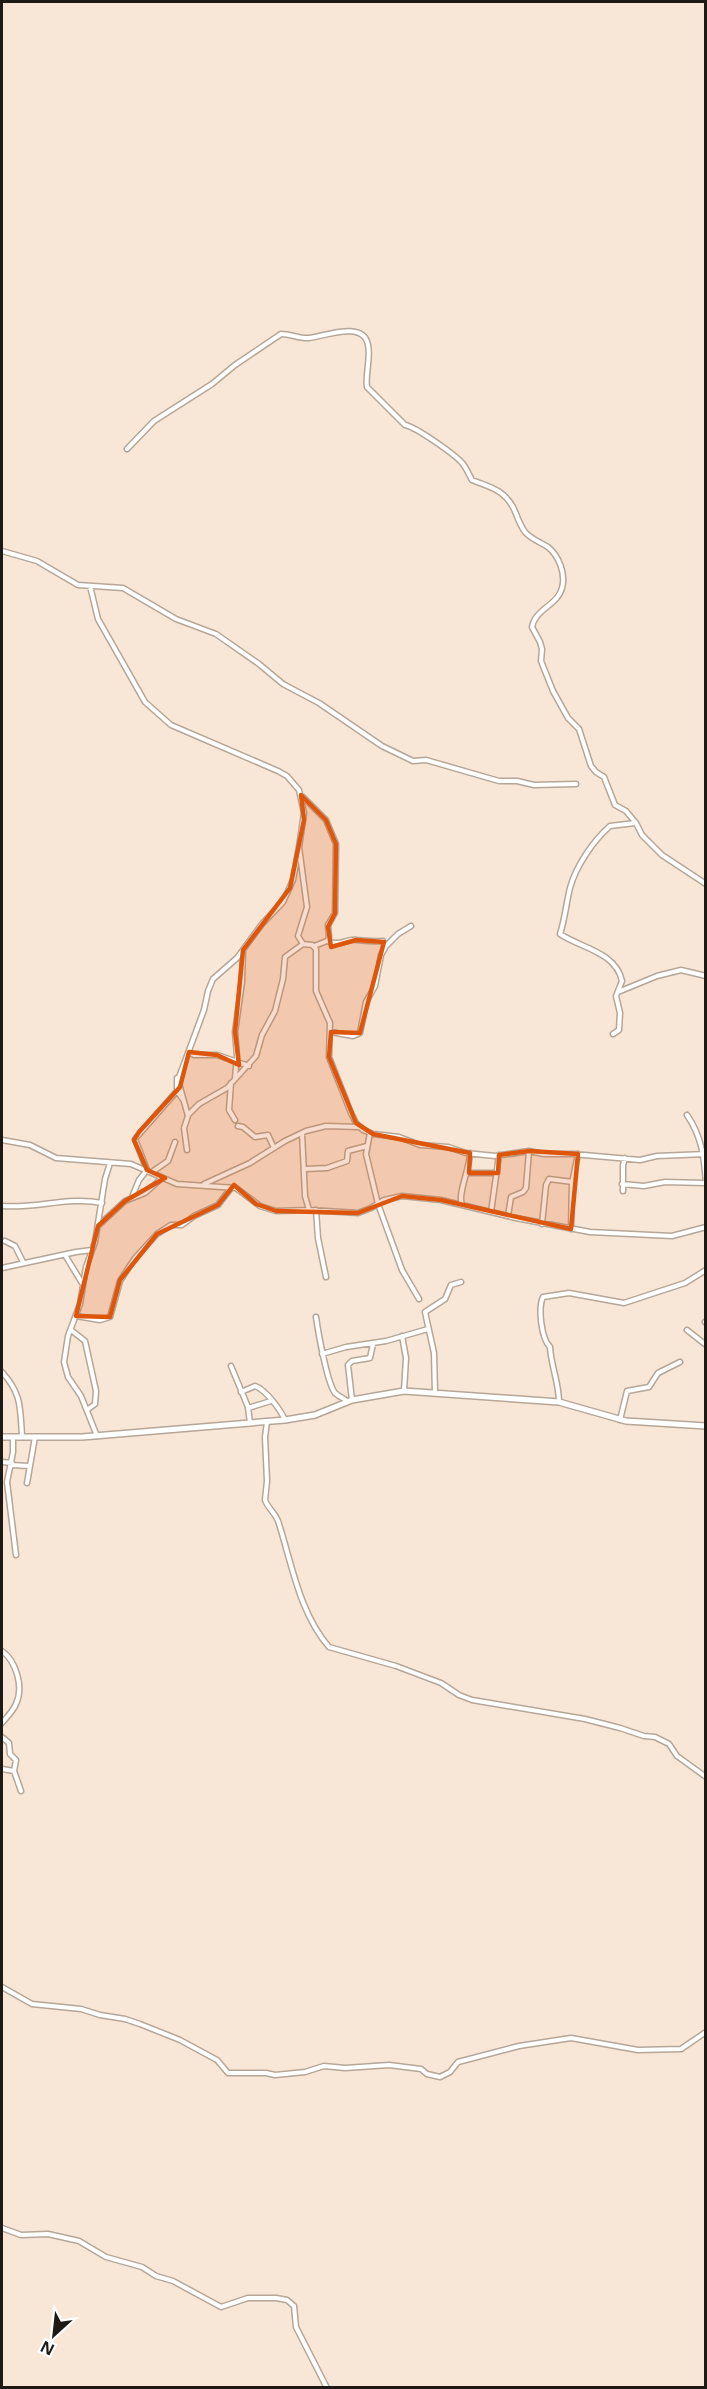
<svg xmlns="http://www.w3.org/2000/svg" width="707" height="2389" font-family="'Open Sans',sans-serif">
<rect width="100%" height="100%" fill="#f8e7d7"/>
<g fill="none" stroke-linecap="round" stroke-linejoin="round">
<g stroke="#b6a697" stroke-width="7">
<path id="street" d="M127 449 154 421 212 384 235 365 281 334C291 334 300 339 309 338 325 336 364 320 368 345 371 359 365 374 367 387L405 425C416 427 456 455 463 464 467 469 469 475 472 480 489 487 503 489 513 507 517 515 519 524 525 532 531 539 540 542 548 547 559 556 566 574 562 588 558 605 535 609 532 627L540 642 542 649 541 661 553 691 568 718 579 729 591 766 596 772 604 777 615 805 626 811 636 823 642 835 662 855 706 884
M2 551 37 561 78 585 123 588 176 619 216 634 259 664 283 684 319 703 382 746 413 761 426 760 499 781H517L534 785 576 784
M90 586 98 619 145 702 171 725 278 771 287 776 299 790 304 813 299 847 307 907 298 936 303 944 312 945 316 949V991L330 1023 329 1057 351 1113 356 1123 363 1130 373 1134 399 1137 420 1145 448 1147 466 1153 495 1156 529 1151 544 1154H573L640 1160 657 1156 706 1154
M303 797 326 820 336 844 335 913 328 925 329 938 327 941 314 946
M327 941C342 947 346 938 357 940 366 941 373 942 383 941L385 947
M618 992 657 976 681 970 706 976
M331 1032 353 1036 360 1033 366 1002 375 986 381 955 386 946 398 934 411 926
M613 1034 619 1030 620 1013 616 996 622 981C616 952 581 948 560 934 565 919 566 904 570 888 576 866 593 841 610 826L635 823
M189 1052 194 1055H217L249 1066
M177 1078V1091L184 1101
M235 1078 237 1056 235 1032 242 982 243 951
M231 1083 229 1110 235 1120
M188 1115 199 1104 227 1088 256 1056 262 1035 275 1011 283 979 285 957 303 944
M687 1115C702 1137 704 1157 706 1183
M238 1126 243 1127 255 1137 268 1135 274 1148
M302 1133 305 1196 309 1210
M370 1133 366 1154 378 1204 402 1270 419 1299
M2 1140 30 1145 56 1158 131 1164 177 1184 236 1188 260 1206 276 1211 309 1210 358 1213 371 1208 384 1200 402 1196 441 1200 516 1218 590 1232 672 1236 706 1227
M187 1150 184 1128 188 1116 178 1080 204 1010 208 991 213 979 237 958 262 924 283 902 293 880 299 847
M305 1169 327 1168 347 1161 348 1151 367 1146
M152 1172 168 1161 175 1142
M468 1173H497
M204 1184 250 1163 285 1141 306 1131 326 1126 359 1127
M622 1184 644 1186 665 1182 705 1183
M623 1191V1165L625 1158
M132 1197 139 1180 147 1170 135 1139 177 1091
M462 1204C457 1195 470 1168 470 1153
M2 1206C35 1209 69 1196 102 1203
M316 1210 318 1238 326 1277
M491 1212 499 1155
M508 1216 511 1197 523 1192 526 1188 529 1151
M542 1224 546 1185 549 1179 573 1182
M99 1225 125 1201 145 1193 162 1178
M571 1229 572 1183 578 1154
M5 1241 15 1246 23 1262
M65 1255 82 1283
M2 1268 76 1252 92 1250
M76 1316 100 1320 110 1317 120 1281 135 1258 157 1234 171 1225H182L194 1216 218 1205 231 1188
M316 1317C318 1331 327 1383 335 1393 338 1396 343 1398 347 1401
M705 1322 706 1321
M71 1330 85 1341 96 1391 95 1404 87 1410
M687 1330 706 1345
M402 1336 406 1358 404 1391
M322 1354 346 1347 386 1341 428 1329
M231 1366 248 1407 250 1423
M2 1372C22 1394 20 1408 22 1436
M241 1392 255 1386C266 1390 280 1409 285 1420
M435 1393 434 1353 425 1312 445 1299 451 1285 461 1282
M352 1400 348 1365 352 1361 370 1358 373 1344
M559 1402C559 1383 551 1366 550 1347 541 1338 538 1308 543 1297L569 1293 624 1303 685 1283 706 1270
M248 1408 271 1401
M620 1420 627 1391 649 1387 658 1373 680 1362
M267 1422 265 1437 267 1481 265 1500C268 1509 277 1514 279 1524 292 1565 300 1614 329 1647L396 1666 441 1683 459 1695 472 1700 585 1719 620 1728 644 1736 655 1737 669 1744 677 1756 706 1777
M97 1436 81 1396 68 1377 64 1362 68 1336 80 1304 86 1267 95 1242 105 1179 110 1163
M13 1437V1452L7 1482 16 1555
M2 1462 12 1463
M11 1465 29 1466
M27 1483 35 1437
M2 1651C16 1661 24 1687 16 1704 13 1711 7 1717 2 1723
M2 1737 9 1743 10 1754 16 1760 14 1771
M2 1769 14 1771 21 1791
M2 1987 32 2004 81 2009 100 2015 125 2019 140 2024 180 2040 217 2060 228 2073H266L275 2075 305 2072 324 2066 345 2068 389 2065 421 2069 427 2074 440 2077 450 2072 458 2062 519 2046 571 2038 638 2050 681 2049 706 2032
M2 2228 21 2235 48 2234 79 2241 106 2257 142 2267 156 2276 173 2281 221 2307 248 2298H276L287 2300 294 2306 296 2327 327 2388"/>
</g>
<g stroke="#b6a697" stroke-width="8">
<path id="secondary" d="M2 1437H82L285 1420 315 1415 352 1400 404 1391 559 1402 626 1421 706 1426"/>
</g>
<use href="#street" stroke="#fff" stroke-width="4"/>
<use href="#secondary" stroke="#fff" stroke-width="5"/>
</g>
<path fill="#de560c" fill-opacity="0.2" stroke="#de560c" stroke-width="4.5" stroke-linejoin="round" d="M301 795 326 820 336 844 335 913 328 927 331 947 356 940 384 942 360 1033 331 1032 329 1057 356 1123 373 1134 470 1153 469 1173H498L499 1155 529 1151 578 1154 571 1229 441 1200 402 1196 358 1213 276 1211 256 1204 234 1185 218 1205 157 1234 120 1280 110 1317 76 1316 98 1226 125 1201 165 1178 147 1170 134 1140 139 1132 180 1087 189 1052 217 1055 239 1065 235 1032 243 950 290 888 304 820Z"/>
<rect width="707" height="2389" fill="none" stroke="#1f1914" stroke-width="6"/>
<g transform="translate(54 2335) rotate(207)" stroke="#ffffff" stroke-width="4.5" paint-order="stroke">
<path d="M0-4.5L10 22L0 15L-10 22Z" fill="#1f1914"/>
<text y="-9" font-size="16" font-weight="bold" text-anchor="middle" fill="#1f1914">N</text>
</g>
</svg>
